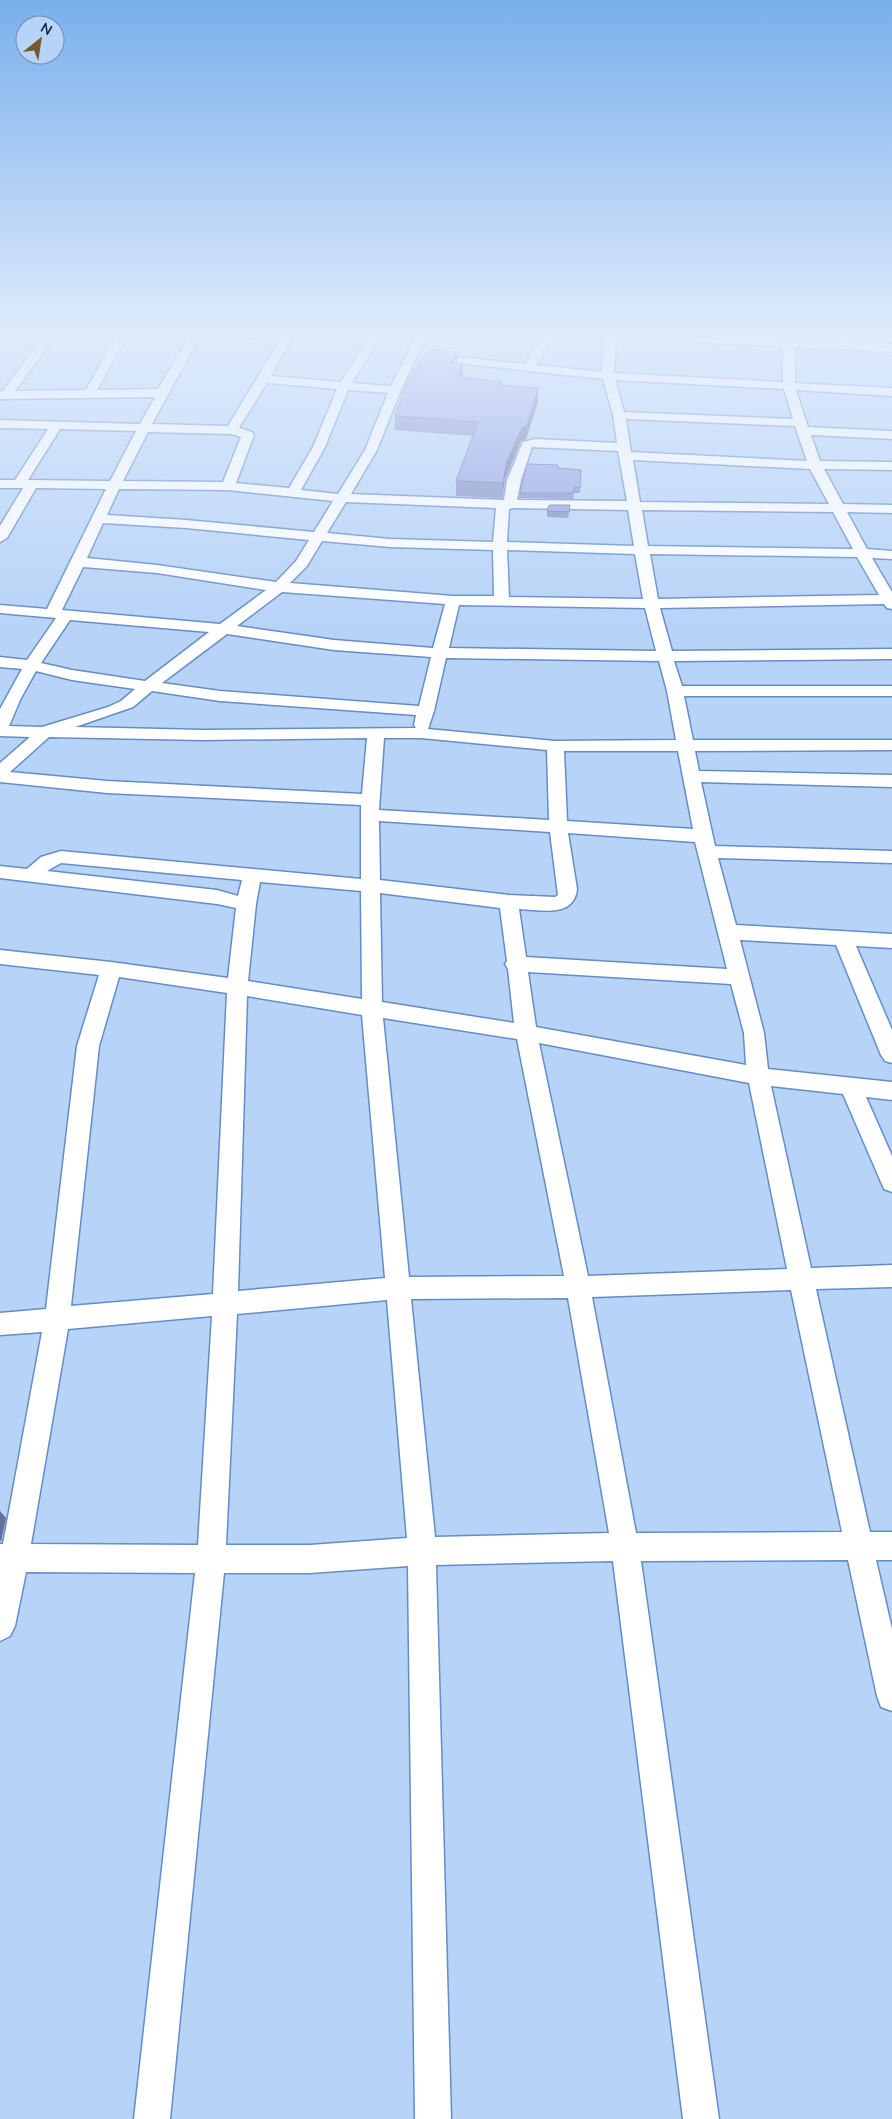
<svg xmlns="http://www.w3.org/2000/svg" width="892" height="2119" font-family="'Nunito Sans',sans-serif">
<rect width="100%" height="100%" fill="#b7d3f8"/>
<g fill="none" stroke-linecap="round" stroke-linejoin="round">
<g stroke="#638dc7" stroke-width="3">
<path id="minor" d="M0 331H230L284 333 286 331H296L271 376 341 382 373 331H383L352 383 391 386 418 331H429L401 390 377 450 351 494 504 500 507 480 523 442 535 439 617 443 613 415 603 379 429 360 423 357 429 354 525 364 546 331 557 332 536 365 602 372 604 334 610 331 616 334 614 373 783 382V343L789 340 795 343V383L892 388V396L796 390 808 427 892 431V439L811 435 820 461 892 462V470L824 469 843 504 892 505V513L847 512 867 549 892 551V559L872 558 892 592V609L887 608 884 604 660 608 672 651 892 649V659L674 661 682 686H892V696H684L693 740H892V750L695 751 699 771 892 775V787L701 782 715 846 892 851V863L718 858 736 925 892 934V948L856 946 892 1030V1063L885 1061 881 1055 836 945 740 940 764 1033 768 1069 892 1082V1100L866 1097 892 1156V1192L884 1189 843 1094 771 1086 811 1268 892 1265V1287L816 1289 870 1532H892V1560H876L892 1629V1711L881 1707 877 1696 848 1560 641 1561 719 2119H683L613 1561 436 1565 451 2119H415L408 1566 310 1573H224L170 2119H134L195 1573 26 1572 15 1626 10 1636 0 1641V1544H3L42 1332 0 1335V1313L46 1309 77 1046 99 975 0 964V950L111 962 228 978 236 908 217 904 0 878V866L27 869 41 857 61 851 361 879V805L107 793 0 782V763L30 737 0 736V709L22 669 0 667V657L27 660 56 618 0 613V605L47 609 106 489 36 488 7 538 0 542V526L23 488H0V480H15L48 429 0 428V420L140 424 155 397 0 399V391H3L45 335 0 334ZM56 335 115 337 86 390 15 391ZM214 336 280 340 228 426 152 424 199 338ZM126 337 188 338 158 389 97 390ZM615 380 784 389 793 419 624 412ZM267 383 337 389 313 447 289 488 236 483 254 435 252 432 239 428ZM348 390 388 393 365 450 338 494 301 490 325 447ZM626 419 795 426 807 461 631 452ZM60 429 136 431 110 481 28 480ZM148 432 231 434 241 437 223 482 123 481ZM532 447 618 451 627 501 517 500 521 480ZM633 460 810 469 829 504 640 502ZM119 489 228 490 333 501 314 532 186 520 107 515ZM346 502 496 508 493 542 390 539 327 533ZM514 508 628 510 634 546 507 542 509 509ZM642 510 833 512 853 549 648 546ZM103 523 186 528 309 540 296 561 276 582 157 565 87 558ZM322 541 390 547 493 550 494 596H453L290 583 307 566ZM507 550 635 554 643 599 509 597ZM650 554 857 557 879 595 658 599ZM83 567 157 573 266 590 220 624 62 610ZM282 592 445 604 433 648 334 640 237 626ZM459 605 645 608 656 651 449 648ZM70 620 209 632 145 681 72 670 41 663ZM227 634 334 650 431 657 419 706 220 691 162 683ZM446 658 659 661 667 691 676 740 555 741 428 729 434 711ZM36 671 72 680 135 689 121 701 108 707 42 727 9 726 21 698ZM152 691 220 701 416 715 414 725 416 728 203 730 75 727 133 707ZM49 737 203 740 367 738 362 794 107 781 10 772ZM384 738H421L547 750 549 820 379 810ZM564 751H678L693 829 567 821ZM379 821 550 832 558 895 555 897 509 895 380 880ZM568 833 695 842 727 969 526 957 519 909C541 910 574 918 577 889ZM61 863 242 880 238 896 217 890 47 871ZM260 882 361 891 362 999 248 981 256 904ZM380 893 500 908 507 961 505 964 508 969 514 1023 382 1002ZM528 972 731 984 744 1033 746 1065 536 1027ZM119 977 227 993 213 1294 71 1306 99 1046ZM247 996 362 1015 385 1278 238 1291ZM383 1018 517 1039 564 1276 409 1277ZM539 1043 749 1083 787 1269 588 1276ZM791 1290 842 1532 636 1533 592 1297ZM568 1298 609 1533 435 1537 411 1299ZM387 1300 407 1538 310 1545H226L237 1314ZM212 1316 198 1545 31 1544 68 1329Z
M762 331H773L768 343H760L758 341Z
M841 331H852L849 346 843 349 837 346Z"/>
</g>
<g stroke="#638dc7" stroke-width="2">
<path id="tertiary" d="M530 331H618L892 344V352L537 335 532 334Z"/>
</g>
<use href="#minor" fill="#fff" fill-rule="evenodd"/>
<use href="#tertiary" fill="#fff" fill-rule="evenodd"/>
</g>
<path fill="#7f89c3" d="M457 352V363L463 364V377L502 382V385L538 402 526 439 521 441 505 479 502 498 456 496V481L473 436 395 430V416Z
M558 468 581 470 580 493H574L573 499 519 498 520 493Z
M570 505 568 518 547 517V511Z"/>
<path fill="#686f9f" d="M457 352V366L450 363Z
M463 364V378L456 376Z
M538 388V402L526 439 521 441 505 479 502 498 503 483 506 464Z
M0 1511 6 1518 1 1542 0 1540Z"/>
<path fill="#949fe3" stroke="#686f9f" d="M429 349 457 352 450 363 463 364 456 376 502 382 500 385 538 388 527 425 522 427 506 464 503 483 456 481 478 422 395 416 407 382Z
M527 464 558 465V468L581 470 580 488 575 487 573 493H520Z
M549 505H570L569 512 547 511Z"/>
<linearGradient id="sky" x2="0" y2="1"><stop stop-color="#79afec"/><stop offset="0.53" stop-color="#dfebfc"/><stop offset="1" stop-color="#dfebfc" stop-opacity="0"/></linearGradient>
<rect width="892" height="627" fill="url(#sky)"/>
<g transform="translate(40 40) rotate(30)"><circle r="24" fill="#b7d3f8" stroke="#768dad"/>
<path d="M0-4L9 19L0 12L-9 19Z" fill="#75582c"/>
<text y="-8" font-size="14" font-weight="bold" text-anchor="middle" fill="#14253c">N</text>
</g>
</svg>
